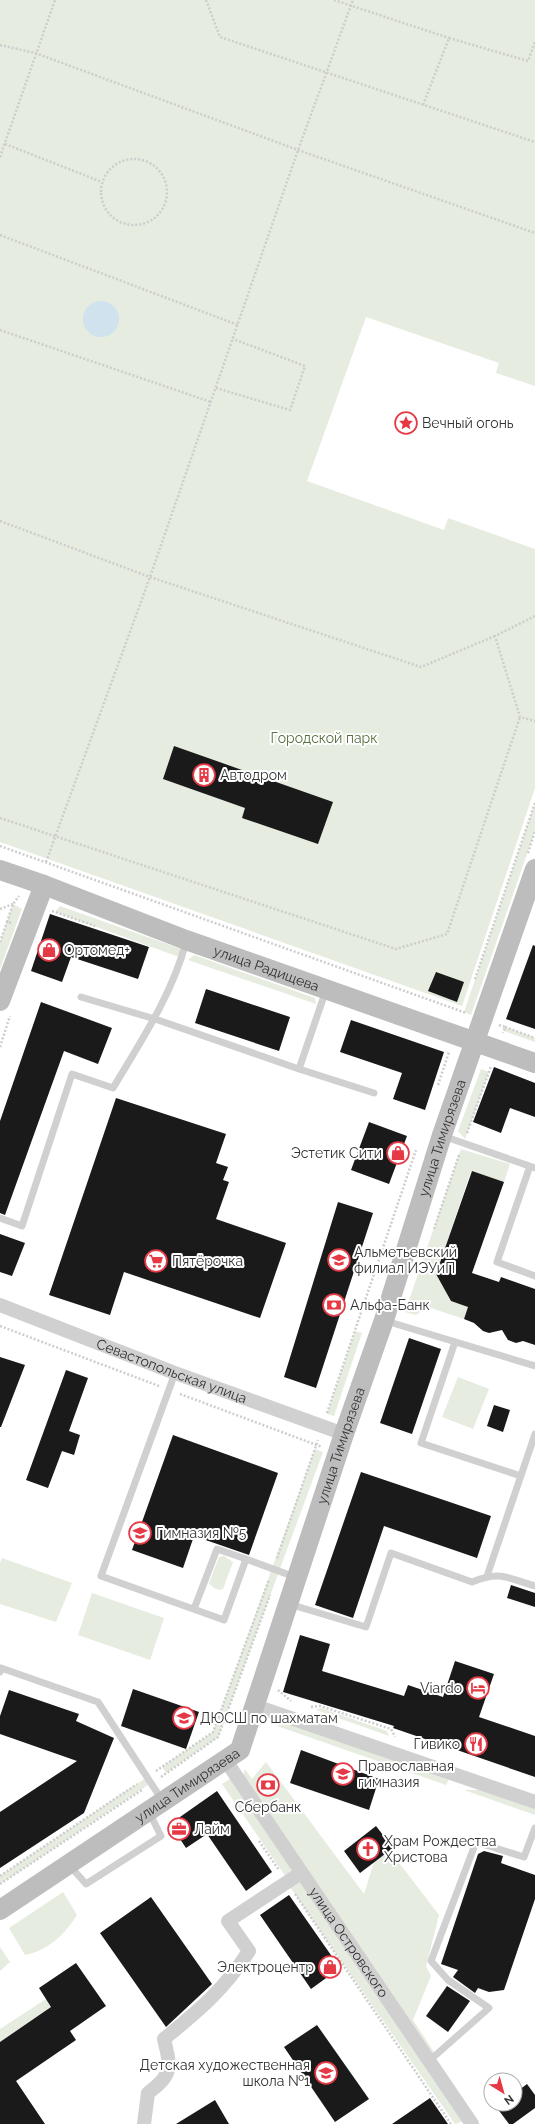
<svg xmlns="http://www.w3.org/2000/svg" width="535" height="2124" font-family="Raleway,sans-serif">
<rect width="100%" height="100%" fill="#fff"/>
<path fill="#e6ecdf" d="M0 0H535V386L496 373 499 363 366 317 307 481 444 530 448 518 535 549V788L462 1006 0 842Z
M535 803V831L471 1015 464 1012Z
M13 904 22 909 0 969V942Z
M60 906 184 950 182 958 55 912Z
M194 955 315 998 316 1004 188 960Z
M505 1027 535 1038V1042L504 1031Z
M481 1069 489 1072 465 1139 458 1131Z
M461 1149 510 1164 504 1182 471 1171 436 1274 451 1301 468 1307 464 1319 428 1307 416 1315 405 1312Z
M355 1331 362 1333 334 1416 327 1414Z
M458 1377 489 1389 473 1429 442 1417Z
M315 1449 323 1452 218 1737 166 1773 162 1767 213 1732Z
M224 1556 233 1562 223 1589C217 1591 213 1588 209 1583L219 1557Z
M2 1558 72 1583 56 1622 0 1604V1563Z
M92 1593 164 1618 150 1660 78 1635Z
M321 1708 387 1731 389 1736 316 1710Z
M284 1721 450 1777 446 1785 277 1726Z
M266 1762 364 1894 374 1862 390 1851 439 1915 426 1966 431 1976 413 2020 436 2055 429 2061 242 1779 245 1769 252 1779Z
M147 1777 151 1783 0 1884V1876Z
M230 1779 293 1872 286 1877 222 1784Z
M464 1790H480L535 1809V1815Z
M299 1881 464 2121 455 2124 290 1887Z
M63 1892 77 1915C64 1935 49 1950 25 1955L9 1928Z
M0 1947 10 1962 0 1971Z
M46 1999 51 2007 0 2042V2029Z"/>
<path fill="#cfe2ee" d="M83 319a18 18 0 1 1 36 0a18 18 0 1 1-36 0Z"/>
<path fill="#1a1a1a" d="M174 746 333 802 318 844 242 818 245 808 163 779Z
M50 914 149 947 138 979 71 957 62 982 31 971Z
M533 945 535 946V1029L506 1019Z
M436 972 464 982 457 1002 428 991Z
M206 989 290 1017 279 1051 195 1023Z
M41 1002 112 1028 98 1064 64 1051 5 1215 0 1213V1121Z
M351 1020 444 1052 425 1110 393 1099 402 1073 340 1052Z
M494 1067 535 1083V1117L510 1108 501 1133 473 1122Z
M116 1098 226 1134 216 1163 228 1167 223 1180 229 1182 216 1219 286 1243 260 1318 124 1272 110 1315 49 1295Z
M369 1122 407 1136 389 1184 351 1170Z
M472 1171 504 1182 472 1273 499 1282 501 1277 535 1289V1345L523 1341 516 1343 508 1340 502 1330 489 1333 483 1331 474 1323 464 1319 468 1307 451 1301 436 1274Z
M338 1202 373 1213 316 1388 284 1377Z
M0 1234 25 1243 12 1276 0 1272Z
M409 1338 441 1349 412 1434 380 1423Z
M0 1357 25 1365 1 1427H0Z
M66 1370 88 1378 69 1431 80 1435 74 1455 62 1451 48 1488 26 1480Z
M494 1405 510 1410 503 1432 487 1426Z
M173 1435 278 1473 249 1555 194 1536 183 1568 132 1550Z
M361 1472 491 1516 477 1558 384 1526 353 1618 315 1605Z
M511 1585 535 1593V1607L507 1598Z
M300 1635 330 1644 322 1671 404 1696 408 1685 443 1697 455 1661 494 1674 479 1717 535 1736V1777L393 1728 394 1726 283 1692Z
M133 1689 199 1712 186 1749 121 1726Z
M9 1690 79 1714 76 1721 114 1738 84 1813 0 1868V1812L77 1761 0 1734V1716Z
M301 1750 379 1779 369 1810 290 1783Z
M217 1791 272 1872 246 1891 207 1834 186 1848 170 1824Z
M376 1826 393 1848 360 1873 344 1851Z
M484 1851 503 1856 501 1863 535 1875V1899L504 1990 489 1992 478 1988 475 1993 453 1977 458 1970 441 1964 478 1854Z
M289 1895 340 1968 311 1989 260 1915Z
M151 1897 212 1984 166 2027 100 1933Z
M76 1963 106 2006 70 2031 76 2040 16 2081 45 2124H0V2042L51 2007 39 1988Z
M447 1986 470 2001 448 2032 426 2016Z
M317 2025 369 2099 335 2122 284 2047Z
M527 2084 535 2095V2108L513 2124H509L494 2104H515V2093Z
M430 2098 448 2124H392Z
M215 2100 229 2124H176Z"/>
<g fill="none" stroke-linecap="round" stroke-linejoin="round">
<path stroke="#cdcdcd" stroke-width="2.5" stroke-dasharray="2 2" stroke-linecap="butt" d="M206 0 220 37 535 142
M334 0 449 38
M0 45 35 53 298 150 535 233
M423 105 449 38 528 61 535 42
M5 144 102 182
M0 157 55 0
M101 192a33 33 0 1 1 66 0a33 33 0 1 1-66 0Z
M0 235 238 325
M0 330 211 402
M216 388 290 410 305 366 233 339
M0 521 150 577 421 667 495 636
M535 616 495 636 520 717 535 721
M0 818 396 949 447 934 520 717
M0 846 466 1013
M528 853 535 831
M46 862 150 577 298 150 353 0
M0 909 13 904
M52 911 95 926
M11 923 7 922 13 904 19 896
M0 942 7 922
M475 979 535 803
M499 1025 505 1027 503 1033
M505 1027 535 1038
M0 1047 10 1016
M438 1085 449 1052
M467 1133 491 1066
M434 1229 459 1155
M0 1326 159 1386
M180 1394 322 1447
M327 1413 416 1150
M277 1558 318 1440
M278 1690 291 1701
M311 1707 320 1706 391 1729 395 1737
M156 1771 213 1732 269 1580
M161 1777 218 1737 270 1595
M259 1841 279 1870
M0 1876 137 1784
M0 1884 142 1790
M295 1894 451 2124"/>
<path stroke="#d0d0d0" stroke-width="7" d="M81 997 155 1019 299 1069 326 990
M299 1069 374 1093
M443 1136 535 1168
M530 1166 497 1262 535 1276
M0 1218 22 1226 72 1074 113 1088C141 1041 172 995 186 942
M386 1321 535 1366
M455 1342 421 1443 521 1476
M175 1373 101 1576 224 1620 246 1559 295 1577
M487 1576 535 1434
M289 1604 366 1627 391 1553 472 1582C501 1570 507 1578 535 1586
M194 1609 217 1549 246 1559
M0 1672 1 1668 98 1702 162 1800
M70 1866 86 1884 161 1836 149 1812
M429 2061 489 2008 448 1980 431 1961 476 1842 524 1857 535 1828"/>
<g stroke="#d0d0d0" stroke-width="14">
<path id="s1" d="M0 1305 175 1373 344 1434"/>
<path d="M256 1706 535 1802"/>
<path id="s2" d="M226 1761 472 2124"/>
<path d="M144 2124 148 2093C173 2074 171 2068 164 2039 198 2011 224 1990 249 1951L228 1921 301 1873"/>
</g>
<g stroke="#bdbdbd" stroke-width="20">
<path id="s3" d="M0 870 44 885 186 940 535 1063"/>
<path d="M0 1001 44 885"/>
<path id="s4" d="M0 1910 240 1750 344 1434 384 1320 442 1135 535 869"/>
</g>
</g>
<defs>
<g id="sight-ring" transform="scale(1.15)"><circle r="9.5" fill="#fff" stroke="#e63946" stroke-width="1.5"/><path d="M0-6L1.8-2.2L6-1.7L2.9 1.2L3.7 5.4L0 3.3L-3.7 5.4L-2.9 1.2L-6-1.7L-1.8-2.2Z" fill="#e63946"/></g>
<g id="building-ring" transform="scale(1.15)"><circle r="9.5" fill="#fff" stroke="#e63946" stroke-width="1.5"/><path d="M-4-6H4V6H1V3H-1V6H-4ZM-2.5-4.3h1.7v1.8h-1.7ZM.8-4.3h1.7v1.8H.8ZM-2.5-1h1.7V.8h-1.7ZM.8-1h1.7V.8H.8Z" fill="#e63946"/></g>
<g id="shop-ring" transform="scale(1.15)"><circle r="9.5" fill="#fff" stroke="#e63946" stroke-width="1.5"/><path d="M-5-2.5h2.3a2.7 3.5 0 0 1 5.4 0H5L5.5 6h-11ZM-1.5-2.5h3a1.5 2.3 0 0 0-3 0Z" fill="#e63946"/></g>
<g id="university-ring" transform="scale(1.15)"><circle r="9.5" fill="#fff" stroke="#e63946" stroke-width="1.5"/><path d="M0-5L7-2L0 1L-7-2ZM-4 1L0 2.5L4 1V4Q0 6-4 4Z" fill="#e63946"/></g>
<g id="supermarket-ring" transform="scale(1.15)"><circle r="9.5" fill="#fff" stroke="#e63946" stroke-width="1.5"/><path d="M-6-5.5h2.5l.6 2H6L4.5 2H-2.5L-4.4-4H-6ZM-1.5 3.2a1.3 1.3 0 1 0 .1 0ZM3 3.2a1.3 1.3 0 1 0 .1 0Z" fill="#e63946"/></g>
<g id="bank-ring" transform="scale(1.15)"><circle r="9.5" fill="#fff" stroke="#e63946" stroke-width="1.5"/><path d="M-6-4H6V4H-6ZM0-2.3a2.3 2.3 0 1 0 0 4.6a2.3 2.3 0 1 0 0-4.6Z" fill="#e63946"/></g>
<g id="school-ring" transform="scale(1.15)"><circle r="9.5" fill="#fff" stroke="#e63946" stroke-width="1.5"/><path d="M0-5L7-2L0 1L-7-2ZM-4 1L0 2.5L4 1V4Q0 6-4 4Z" fill="#e63946"/></g>
<g id="hotel-ring" transform="scale(1.15)"><circle r="9.5" fill="#fff" stroke="#e63946" stroke-width="1.5"/><path d="M-6-4.5h1.5V1H6V5H4.5V3h-9V5H-6ZM-4 0a1.8 1.8 0 1 1 3.6 0ZM.5 0V-2.5h3Q6-2.5 6 0Z" fill="#e63946"/></g>
<g id="restaurant-ring" transform="scale(1.15)"><circle r="9.5" fill="#fff" stroke="#e63946" stroke-width="1.5"/><path d="M-5-6h1v4h1v-4h1v4h1v-4h1v5L-1.5 .5V6h-2V.5L-5-1ZM5-6V6H3V1.5H1.5Q1.5-4 5-6Z" fill="#e63946"/></g>
<g id="office-ring" transform="scale(1.15)"><circle r="9.5" fill="#fff" stroke="#e63946" stroke-width="1.5"/><path d="M-6-3h4V-5.5h4V-3h4V5H-6ZM-1-4.5V-3h2v-1.5ZM-6 0V1H6V0Z" fill="#e63946"/></g>
<g id="church-ring" transform="scale(1.15)"><circle r="9.5" fill="#fff" stroke="#e63946" stroke-width="1.5"/><path d="M-1.2-6h2.4v3.5h3.3v2.4h-3.3V6h-2.4V-.1h-3.3v-2.4h3.3Z" fill="#e63946"/></g>
</defs>
<g fill-rule="evenodd">
<use href="#sight-ring" x="406" y="423"/>
<use href="#building-ring" x="204" y="775"/>
<use href="#shop-ring" x="49" y="950"/>
<use href="#shop-ring" x="398" y="1153"/>
<use href="#university-ring" x="339" y="1260"/>
<use href="#supermarket-ring" x="156" y="1261"/>
<use href="#bank-ring" x="334" y="1305"/>
<use href="#school-ring" x="140" y="1533"/>
<use href="#hotel-ring" x="478" y="1688"/>
<use href="#school-ring" x="184" y="1718"/>
<use href="#restaurant-ring" x="476" y="1744"/>
<use href="#school-ring" x="343" y="1774"/>
<use href="#bank-ring" x="268" y="1785"/>
<use href="#office-ring" x="179" y="1829"/>
<use href="#church-ring" x="368" y="1849"/>
<use href="#shop-ring" x="330" y="1967"/>
<use href="#school-ring" x="326" y="2073"/>
</g>
<g text-anchor="middle" stroke-width="4" stroke-linejoin="round" paint-order="stroke">
<g font-size="14" fill="#333" stroke="#fff" text-anchor="start">
<text x="422" y="428">Вечный огонь</text>
<text x="220" y="780">Автодром</text>
<text x="64" y="955">Ортомед+</text>
<text x="382" y="1158" text-anchor="end">Эстетик Сити</text>
<text x="354" y="1257">Альметьевский<tspan x="354" dy="16">филиал ИЭУиП</tspan></text>
<text x="172" y="1266">Пятёрочка</text>
<text x="350" y="1310">Альфа-Банк</text>
<text x="156" y="1538">Гимназия №5</text>
<text x="462" y="1693" text-anchor="end">Viardo</text>
<text x="200" y="1723">ДЮСШ по шахматам</text>
<text x="460" y="1749" text-anchor="end">Гивико</text>
<text x="358" y="1771">Православная<tspan x="358" dy="16">гимназия</tspan></text>
<text x="268" y="1812" text-anchor="middle">Сбербанк</text>
<text x="194" y="1834">Лайм</text>
<text x="384" y="1846">Храм Рождества<tspan x="384" dy="16">Христова</tspan></text>
<text x="314" y="1972" text-anchor="end">Электроцентр</text>
<text x="310" y="2070" text-anchor="end">Детская художественная<tspan x="310" dy="16">школа №1</tspan></text>
</g>
<g font-size="14" fill="#56703f" stroke="#fff">
<text x="324" y="743">Городской парк</text>
</g>
<g font-size="14" fill="#333" stroke="#fff">
<text dy="5" stroke="none"><textPath href="#s3" startOffset="284">улица Радищева</textPath></text>
<text dy="5" stroke="none"><textPath href="#s4" startOffset="933">улица Тимирязева</textPath></text>
<text dy="5" stroke="none"><textPath href="#s1" startOffset="184">Севастопольская улица</textPath></text>
<text dy="5" stroke="none"><textPath href="#s4" startOffset="609">улица Тимирязева</textPath></text>
<text dy="5" stroke="none"><textPath href="#s4" startOffset="225">улица Тимирязева</textPath></text>
<text dy="5" stroke="none"><textPath href="#s2" startOffset="219">улица Островского</textPath></text>
</g>
</g>
<g transform="translate(503 2092) rotate(143)"><circle r="19" fill="#ffffff" stroke="#adadad"/>
<path d="M0-3L7 15L0 10L-7 15Z" fill="#e63946"/>
<text y="-6" font-size="11" font-weight="bold" text-anchor="middle" fill="#333333">N</text>
</g>
</svg>
